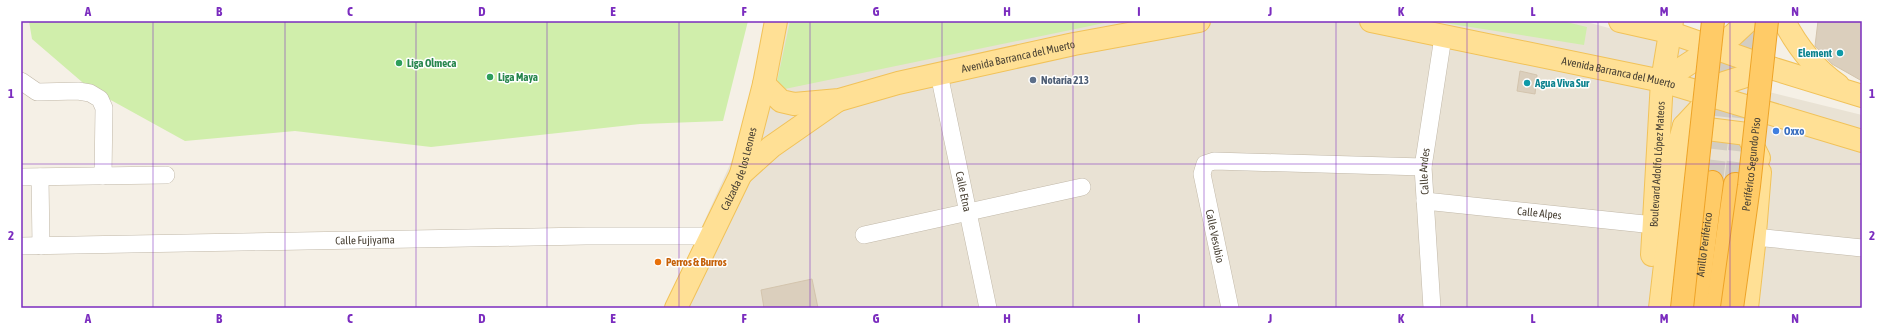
<svg xmlns="http://www.w3.org/2000/svg" width="1883" height="329" font-family="'Asap Condensed',sans-serif">
<rect width="100%" height="100%" fill="#f5f0e6"/>
<path fill="#e9e2d4" d="M774 21H1583L1705 54 1749 87 1862 115V308H665L752 116Z"/>
<path fill="#d0eeab" d="M29 21H748L723 121 640 124 431 147 295 131 185 141 89 88 32 39Z
M790 21H1114L775 91Z
M1432 21H1562L1587 27 1584 45Z"/>
<path fill="#dbcfbd" stroke="#d3c4ad" d="M1818 21H1862V81L1832 64 1815 46Z
M1520 71 1537 75 1535 94 1517 91Z
M812 279 818 308H764L761 290Z"/>
<g fill="none" stroke-linecap="round" stroke-linejoin="round">
<path stroke="#d3cdc2" stroke-width="22" stroke-dasharray="22 11" stroke-linecap="butt" d="M1712 182 1730 34
M1735 184 1754 21"/>
<g stroke="#c1b8a8" stroke-width="18">
<g id="minor">
<path id="s1" d="M939 74 988 308"/>
<path d="M21 81 37 92 78 91 90 93 100 99 104 108 103 176"/>
<path d="M21 177 166 175"/>
<path d="M40 177 41 246"/>
<path id="s2" d="M1425 201 1654 225"/>
<path d="M864 235 1082 187"/>
<path d="M1755 237 1862 248"/>
<path id="s3" d="M21 246 586 236H710"/>
<path d="M1230 308 1202 174 1205 164 1214 161 1423 167"/>
<path id="s4" d="M1432 308 1423 167 1443 37"/>
</g>
</g>
<g stroke="#f1c259" stroke-width="24">
<g id="major">
<path id="s5" d="M1371 21 1662 81 1862 141"/>
<path d="M1620 21 1669 32 1771 68 1862 96"/>
<path d="M1784 21C1797 46 1815 69 1838 85"/>
<path d="M1662 81 1733 35 1748 21"/>
<path id="s6" d="M764 84 781 101 794 104 839 100 898 83 1074 44 1199 21"/>
<path d="M1684 126 1747 134 1759 158"/>
<path d="M741 174 771 147 837 101"/>
<path id="s7" d="M1652 255 1662 81 1672 21"/>
<path id="s8" d="M676 308 741 174 764 84 776 21"/>
<path d="M1660 308 1679 143 1684 126 1724 83 1771 68"/>
<path d="M1747 308 1754 245 1760 172"/>
</g>
</g>
<g stroke="#eea327" stroke-width="24">
<g id="highway">
<path id="s9" d="M1696 308 1712 182"/>
<path d="M1717 308 1735 184"/>
</g>
</g>
<use href="#minor" stroke="#fff" stroke-width="17"/>
<use href="#major" stroke="#ffe095" stroke-width="22"/>
<use href="#highway" stroke="#ffcb67" stroke-width="22"/>
<g stroke="#eea327" stroke-width="24" stroke-linecap="butt">
<g id="highway-bridge">
<path d="M1682 308 1713 21"/>
<path id="s10" d="M1732 308 1749 186 1767 21"/>
</g>
</g>
<use href="#highway-bridge" stroke="#ffcb67" stroke-width="22"/>
</g>
<path fill="none" stroke="#7b2cbf" stroke-width="1" stroke-opacity="0.55" d="M153 21V308M285 21V308M416 21V308M547 21V308M679 21V308M810 21V308M942 21V308M1073 21V308M1204 21V308M1336 21V308M1467 21V308M1598 21V308M1730 21V308M21 164H1862"/>
<g fill="#0f9aa8" stroke="#fff" stroke-width="1.5">
<circle cx="1840" cy="53" r="4"/>
<circle cx="1527" cy="83" r="4"/>
</g>
<g fill="#2e9e5b" stroke="#fff" stroke-width="1.5">
<circle cx="399" cy="63" r="4"/>
<circle cx="490" cy="77" r="4"/>
</g>
<circle fill="#5c6f8a" stroke="#fff" stroke-width="1.5" cx="1033" cy="80" r="4"/>
<circle fill="#3f7fe0" stroke="#fff" stroke-width="1.5" cx="1776" cy="131" r="4"/>
<circle fill="#e8710a" stroke="#fff" stroke-width="1.5" cx="658" cy="262" r="4"/>
<g text-anchor="middle" stroke-width="3" stroke-linejoin="round" paint-order="stroke">
<g font-size="11" font-weight="bold" fill="#0d838f" stroke="#fff" text-anchor="end">
<text x="1832" y="57">Element</text>
<text x="1535" y="87" text-anchor="start">Agua Viva Sur</text>
</g>
<g font-size="11" fill="#494134" stroke="#fff">
<text dy="4" stroke="none"><textPath href="#s6" startOffset="267">Avenida Barranca del Muerto</textPath></text>
<text dy="4" stroke="none"><textPath href="#s5" startOffset="253">Avenida Barranca del Muerto</textPath></text>
<text dy="4" stroke="none"><textPath href="#s7" startOffset="91">Boulevard Adolfo López Mateos</textPath></text>
<text dy="4" stroke="none"><textPath href="#s10" startOffset="145">Periférico Segundo Piso</textPath></text>
<text dy="4" stroke="none"><textPath href="#s8" startOffset="153">Calzada de los Leones</textPath></text>
<text dy="4" stroke="none"><textPath href="#s4" startOffset="137">Calle Andes</textPath></text>
<text dy="4" stroke="none"><textPath href="#s1" startOffset="120">Calle Etna</textPath></text>
<text dy="4" stroke="none"><textPath href="#s2" startOffset="115">Calle Alpes</textPath></text>
<text transform="translate(1215 236) rotate(78)" y="4">Calle Vesubio</text>
<text dy="4" stroke="none"><textPath href="#s3" startOffset="344">Calle Fujiyama</textPath></text>
<text dy="4" stroke="none"><textPath href="#s9" startOffset="64">Anillo Periférico</textPath></text>
</g>
<g font-size="11" font-weight="bold" fill="#27864d" stroke="#fff" text-anchor="start">
<text x="407" y="67">Liga Olmeca</text>
<text x="498" y="81">Liga Maya</text>
</g>
<g font-size="11" font-weight="bold" fill="#4e5e75" stroke="#fff" text-anchor="start">
<text x="1041" y="84">Notaría 213</text>
</g>
<g font-size="11" font-weight="bold" fill="#366cbe" stroke="#fff" text-anchor="start">
<text x="1784" y="135">Oxxo</text>
</g>
<g font-size="11" font-weight="bold" fill="#c56008" stroke="#fff" text-anchor="start">
<text x="666" y="266">Perros &amp; Burros</text>
</g>
</g>
<rect width="1883" height="329" fill="none" stroke="#ffffff" stroke-width="44"/>
<rect x="22" y="22" width="1839" height="285" fill="none" stroke="#7b2cbf" stroke-width="1.5"/>
<g font-size="13" text-anchor="middle" font-weight="bold" fill="#7b2cbf">
<text x="88" y="16">A</text>
<text x="219" y="16">B</text>
<text x="350" y="16">C</text>
<text x="482" y="16">D</text>
<text x="613" y="16">E</text>
<text x="744" y="16">F</text>
<text x="876" y="16">G</text>
<text x="1007" y="16">H</text>
<text x="1139" y="16">I</text>
<text x="1270" y="16">J</text>
<text x="1401" y="16">K</text>
<text x="1533" y="16">L</text>
<text x="1664" y="16">M</text>
<text x="1795" y="16">N</text>
<text x="11" y="98">1</text>
<text x="1872" y="98">1</text>
<text x="11" y="240">2</text>
<text x="1872" y="240">2</text>
<text x="88" y="323">A</text>
<text x="219" y="323">B</text>
<text x="350" y="323">C</text>
<text x="482" y="323">D</text>
<text x="613" y="323">E</text>
<text x="744" y="323">F</text>
<text x="876" y="323">G</text>
<text x="1007" y="323">H</text>
<text x="1139" y="323">I</text>
<text x="1270" y="323">J</text>
<text x="1401" y="323">K</text>
<text x="1533" y="323">L</text>
<text x="1664" y="323">M</text>
<text x="1795" y="323">N</text>
</g>
</svg>
